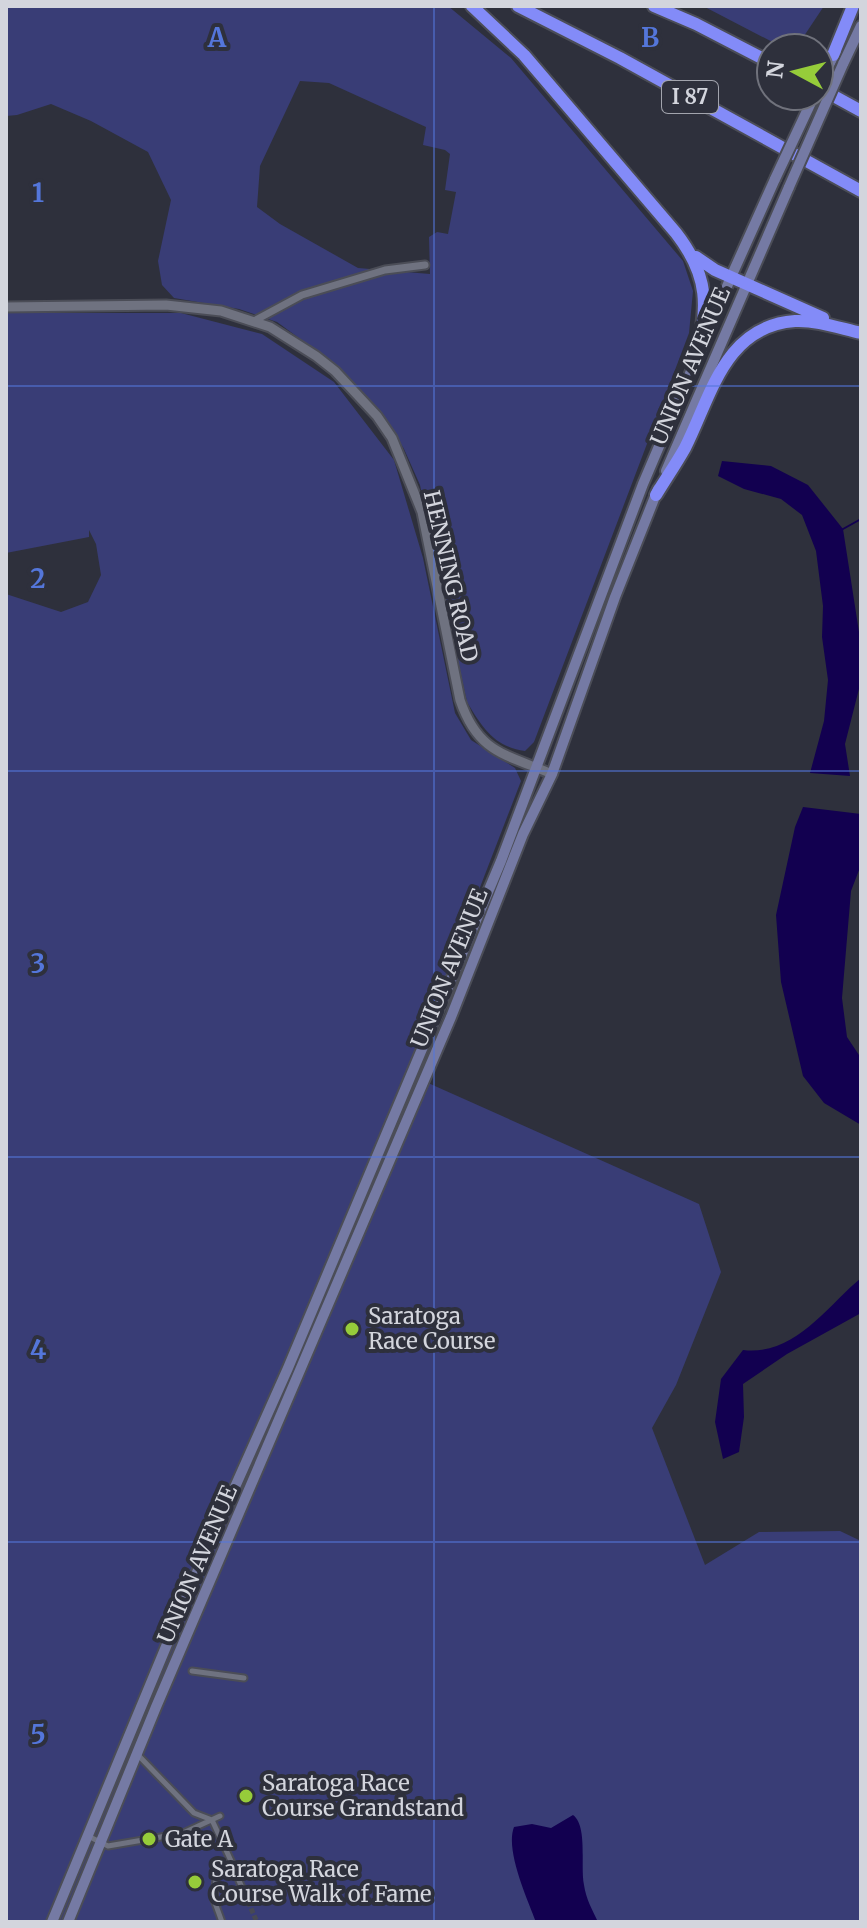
<svg xmlns="http://www.w3.org/2000/svg" width="867" height="1928" font-family="Merriweather,serif">
<rect width="100%" height="100%" fill="#2e303c"/>
<path fill="#393d76" fill-rule="evenodd" d="M6 6H448L511 58 683 261 693 291 689 333 534 742 525 751C494 747 482 727 467 702L420 485 404 449 385 417 340 368 277 322 239 309 174 298 162 285 158 261 171 200 148 152 91 121 51 104 17 115 6 116ZM300 81 329 83 426 127 423 145 445 150 450 154 445 190 456 192 448 234 437 232 429 237 430 274 358 268 280 224 257 207 260 166Z
M703 6H824L796 48H784Z
M6 313H181L262 334 334 382 394 460 423 558 455 713 471 740 515 768 521 781 408 1074 699 1204 721 1272 676 1385 652 1428 705 1565 759 1532 840 1531 861 1541V1922H6V594L61 612 88 602 101 575 96 544 89 530V537L6 553Z"/>
<path fill="#120050" d="M722 461 771 466 808 485 843 529 861 645V681L845 744 850 776 810 773 824 721 828 680 822 637 823 606 816 551 802 515 781 499 744 489 718 476Z
M803 807 861 814V865L851 891 842 998 847 1037 861 1058V1125L824 1103 803 1076 781 982 776 915 795 827Z
M861 1278V1313L787 1354 743 1384 744 1417 739 1452 723 1459 715 1422 721 1379 743 1350C795 1356 826 1307 861 1278Z
M573 1815C588 1826 580 1866 584 1885 586 1899 592 1909 598 1922H536C527 1898 505 1850 514 1827L532 1824 551 1828Z"/>
<g fill="none" stroke-linecap="round" stroke-linejoin="round">
<path stroke="#120050" stroke-width="2" d="M843 529 861 519"/>
<path stroke="#474954" stroke-width="5" stroke-dasharray="5 2.5" stroke-linecap="butt" d="M242 1888 257 1922"/>
<g stroke="#4b4d57" stroke-width="9">
<path id="pedestrian" d="M192 1671 244 1678
M138 1755 194 1813 212 1820 232 1863 216 1878 214 1900 222 1922
M88 1836 108 1846 143 1840
M155 1838 183 1833 220 1816
M232 1863 242 1888"/>
</g>
<g stroke="#4b4d57" stroke-width="11">
<path id="minor" d="M254 321 302 295 385 270 425 265"/>
</g>
<g stroke="#4b4d57" stroke-width="13">
<path id="tertiary" d="M6 307 166 305 221 311 270 327 316 356 335 371 377 416 392 438 422 512 460 700C478 753 505 754 552 774"/>
</g>
<g stroke="#4b4d57" stroke-width="14">
<path id="secondary" d="M843 64 861 26
M819 85 836 51
M666 471 789 187
M52 1922 194 1579 288 1368 501 861 643 484 731 277 775 179
M68 1922 156 1707 451 1017 523 834 552 774 615 597 658 489"/>
</g>
<g stroke="#4b4d57" stroke-width="16">
<path id="motorway" d="M472 6 524 55 676 233C710 277 708 307 696 359
M518 6 620 58 861 191
M654 6 696 24 771 63
M833 55 853 6
M819 88 861 111
M696 257 715 270 823 318
M656 495C665 480 676 464 685 448 711 397 724 326 795 321 817 320 839 328 861 333"/>
</g>
<use href="#pedestrian" stroke="#6f7280" stroke-width="5"/>
<use href="#minor" stroke="#6f7280" stroke-width="7"/>
<use href="#tertiary" stroke="#6f7280" stroke-width="9"/>
<use href="#secondary" stroke="#757aa4" stroke-width="10"/>
<use href="#motorway" stroke="#838bf8" stroke-width="12"/>
<g stroke="#4b4d57" stroke-width="14" stroke-linecap="butt">
<path id="secondary-bridge" d="M775 179 814 96
M789 187 843 64"/>
</g>
<use href="#secondary-bridge" stroke="#757aa4" stroke-width="10"/>
</g>
<path fill="none" stroke="#5476da" stroke-width="2" stroke-opacity="0.55" d="M434 6V1922M6 386H861M6 771H861M6 1157H861M6 1542H861"/>
<g fill="#96cc3a" stroke="#2e303c" stroke-width="3">
<circle cx="352" cy="1329" r="8"/>
<circle cx="246" cy="1796" r="8"/>
<circle cx="149" cy="1839" r="8"/>
<circle cx="195" cy="1882" r="8"/>
</g>
<g text-anchor="middle" stroke-width="8" stroke-linejoin="round" paint-order="stroke">
<rect fill="#2e303c" stroke="#a2a4ad" stroke-width="2" x="662" y="81" width="56" height="32" rx="6"/>
<g font-size="20" font-weight="bold" fill="#d3d5dd">
<text x="690" y="104">I 87</text>
</g>
<g font-size="22" fill="#d3d5dd" stroke="#2e303c">
<text transform="translate(690 366) rotate(-67)" y="8">UNION AVENUE</text>
<text transform="translate(451 576) rotate(77)" y="8">HENNING ROAD</text>
<text transform="translate(449 968) rotate(-68)" y="8">UNION AVENUE</text>
<text transform="translate(197 1564) rotate(-67)" y="8">UNION AVENUE</text>
</g>
<g font-size="22" fill="#d3d5dd" stroke="#2e303c" text-anchor="start">
<text x="368" y="1324">Saratoga<tspan x="368" dy="25">Race Course</tspan></text>
<text x="262" y="1791">Saratoga Race<tspan x="262" dy="25">Course Grandstand</tspan></text>
<text x="165" y="1847">Gate A</text>
<text x="211" y="1877">Saratoga Race<tspan x="211" dy="25">Course Walk of Fame</tspan></text>
</g>
</g>
<g font-size="26" text-anchor="middle" font-weight="bold" fill="#5476da" stroke="#2e303c" stroke-width="8" stroke-linejoin="round" paint-order="stroke">
<text x="217" y="47">A</text>
<text x="650" y="47">B</text>
<text x="38" y="202">1</text>
<text x="38" y="588">2</text>
<text x="38" y="973">3</text>
<text x="38" y="1359">4</text>
<text x="38" y="1744">5</text>
</g>
<rect width="867" height="1928" fill="none" stroke="#d3d5dd" stroke-width="16"/>
<g transform="translate(795 72) rotate(277)"><circle r="38" fill="#2e303c" stroke="#70727c" stroke-width="2"/>
<path d="M0-6L14 30L0 20L-14 30Z" fill="#96cc3a"/>
<text y="-12" font-size="22" font-weight="bold" text-anchor="middle" fill="#d3d5dd">N</text>
</g>
</svg>
